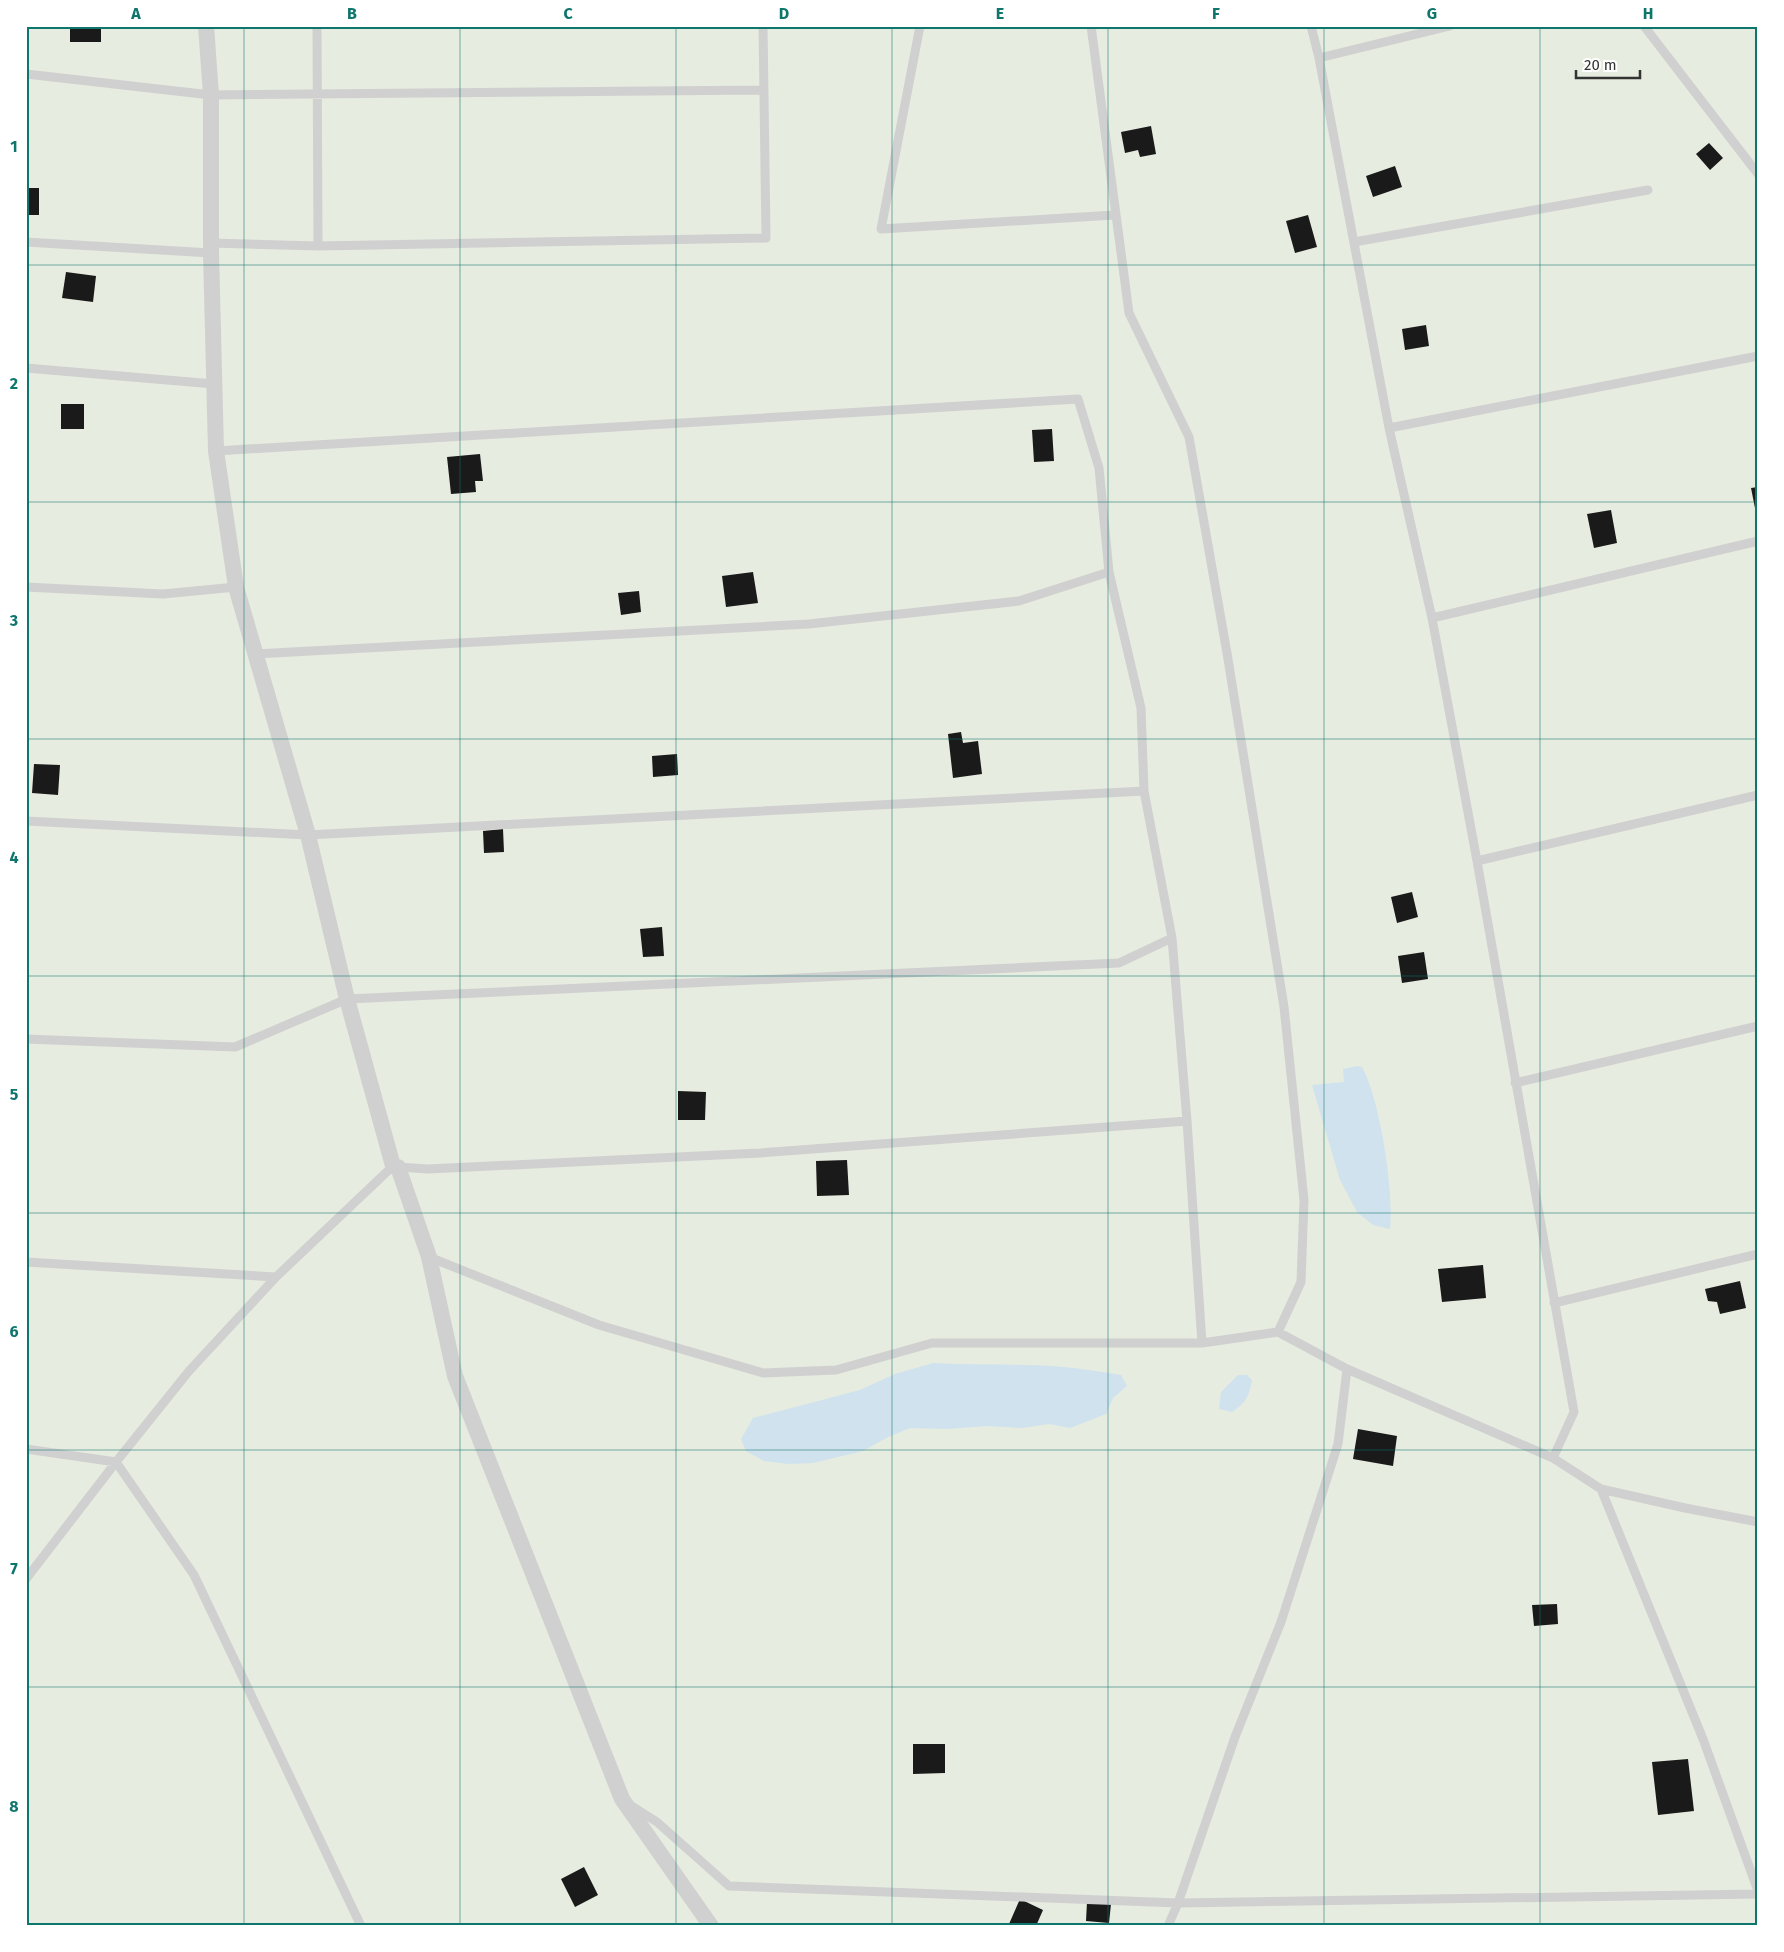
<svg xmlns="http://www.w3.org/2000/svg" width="1784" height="1952" font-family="'Fira Sans',sans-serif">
<rect width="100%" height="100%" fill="#fff"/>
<path fill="#e6ecdf" d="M26 26H1758V1926H26Z"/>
<path fill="#cfe2ee" d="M1357 1066 1362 1067C1380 1099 1394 1192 1390 1229L1373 1225 1357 1212 1340 1180 1312 1085 1344 1082 1343 1069Z
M933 1363C967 1365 1000 1364 1033 1365 1062 1366 1092 1370 1121 1375L1127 1386 1113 1398 1106 1414 1070 1428 1049 1424 1022 1428 987 1426 947 1429 910 1428 888 1437 863 1451 813 1463 788 1464 764 1461 746 1451 741 1439 753 1418 860 1390 895 1374Z
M1238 1375H1247L1252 1380C1249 1396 1246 1403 1232 1412L1219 1409 1221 1392Z"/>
<path fill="#1a1a1a" d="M70 26H101V42H70Z
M1151 126 1156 154 1140 157 1138 150 1125 153 1121 132Z
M1709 143 1723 158 1710 170 1696 154Z
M1395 166 1402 187 1373 197 1366 176Z
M26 188H39V215H26Z
M1308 215 1317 247 1295 253 1286 221Z
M66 272 96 276 93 302 62 298Z
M1426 325 1429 346 1405 350 1402 329Z
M61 404H84V429H61Z
M1052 429 1054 461 1034 462 1032 430Z
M480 454 483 481H475L476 492 451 494 447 457Z
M1758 487V518H1757L1751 488Z
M1611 510 1617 543 1594 548 1587 514Z
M753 572 758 603 726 607 722 576Z
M639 591 641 612 621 615 618 593Z
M961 732 963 743 978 741 982 774 953 778 948 734Z
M677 754 678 775 653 777 652 756Z
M34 764 60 765 58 795 32 793Z
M503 829 504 852 484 853 483 831Z
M1412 892 1418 917 1397 923 1391 897Z
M662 927 664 956 643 957 640 929Z
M1424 952 1428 979 1402 983 1398 956Z
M678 1091 706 1092 705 1120H678Z
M847 1160 849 1195 817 1196 816 1161Z
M1483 1265 1486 1298 1442 1302 1438 1269Z
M1740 1281 1746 1308 1720 1314 1717 1302 1708 1301 1705 1289Z
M1358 1429 1397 1436 1393 1466 1353 1459Z
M1557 1604 1558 1624 1534 1626 1532 1605Z
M913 1744H945V1773L913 1774Z
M1688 1759 1694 1811 1658 1815 1652 1762Z
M584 1867 598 1895 575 1907 561 1879Z
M1020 1899 1043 1910 1036 1926H1013L1009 1924Z
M1087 1902 1111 1904 1109 1923 1086 1921Z"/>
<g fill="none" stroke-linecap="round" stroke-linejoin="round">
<path stroke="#d0d0d0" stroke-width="9" d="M317 26 318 246
M920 26 881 229 1114 215
M1091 26 1129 313 1189 437 1227 653 1284 1007 1304 1200 1301 1282 1278 1332
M1311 26 1319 58 1389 428 1432 618 1477 861 1574 1412 1553 1458
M1644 26 1758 174
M1319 58 1450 26
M26 74 211 95 764 90
M26 242 211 253
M1354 242 1648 190
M211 243 318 246 766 238 763 26
M26 368 214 384
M1389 428 1758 356
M216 451 1078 399 1099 468 1109 572 1141 708 1144 791 1172 938 1187 1121 1202 1343
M26 587 163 594 236 587
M1432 618 1758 541
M255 654 809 624 1019 601 1109 572
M26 821 308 835 1144 791
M1477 861 1758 795
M26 1039 235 1047 347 999 1119 963 1172 938
M1515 1083 1758 1026
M398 1167 428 1169 760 1153 1187 1121
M429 1257 599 1325 763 1373 836 1370 932 1343H1202L1278 1332 1347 1369 1553 1458 1601 1489 1703 1739 1758 1891
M26 1262 276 1277
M1554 1303 1758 1254
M26 1449 116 1462 194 1575 361 1926
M1601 1489 1685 1508 1758 1522
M26 1579 116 1462 189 1371 276 1277 393 1166
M630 1805 657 1822 729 1886 1178 1903 1758 1894
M1168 1926 1178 1903 1235 1737 1281 1622 1338 1444 1347 1369"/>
<path stroke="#d0d0d0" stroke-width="16" d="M206 26 211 95V253L216 451 236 587 308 835 347 999 393 1166 398 1167 429 1257 455 1376 622 1799 711 1926"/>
</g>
<path fill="none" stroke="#0f766e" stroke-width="1" stroke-opacity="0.55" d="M244 26V1926M460 26V1926M676 26V1926M892 26V1926M1108 26V1926M1324 26V1926M1540 26V1926M26 265H1758M26 502H1758M26 739H1758M26 976H1758M26 1213H1758M26 1450H1758M26 1687H1758"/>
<rect width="1784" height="1952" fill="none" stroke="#ffffff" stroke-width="55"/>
<path d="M1576 70v8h64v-8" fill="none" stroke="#333333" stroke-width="2.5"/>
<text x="1584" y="70" font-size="15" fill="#333333" stroke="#ffffff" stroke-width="4" paint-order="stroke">20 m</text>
<rect x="28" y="28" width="1728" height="1896" fill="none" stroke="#0f766e" stroke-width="2"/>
<g font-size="16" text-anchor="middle" font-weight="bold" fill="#0f766e">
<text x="136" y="19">A</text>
<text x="352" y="19">B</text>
<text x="568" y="19">C</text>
<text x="784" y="19">D</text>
<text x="1000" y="19">E</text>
<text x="1216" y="19">F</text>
<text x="1432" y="19">G</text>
<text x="1648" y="19">H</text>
<text x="14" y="152">1</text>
<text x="14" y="389">2</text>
<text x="14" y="626">3</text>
<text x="14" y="863">4</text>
<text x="14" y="1100">5</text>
<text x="14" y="1337">6</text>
<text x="14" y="1574">7</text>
<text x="14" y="1812">8</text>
</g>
</svg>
